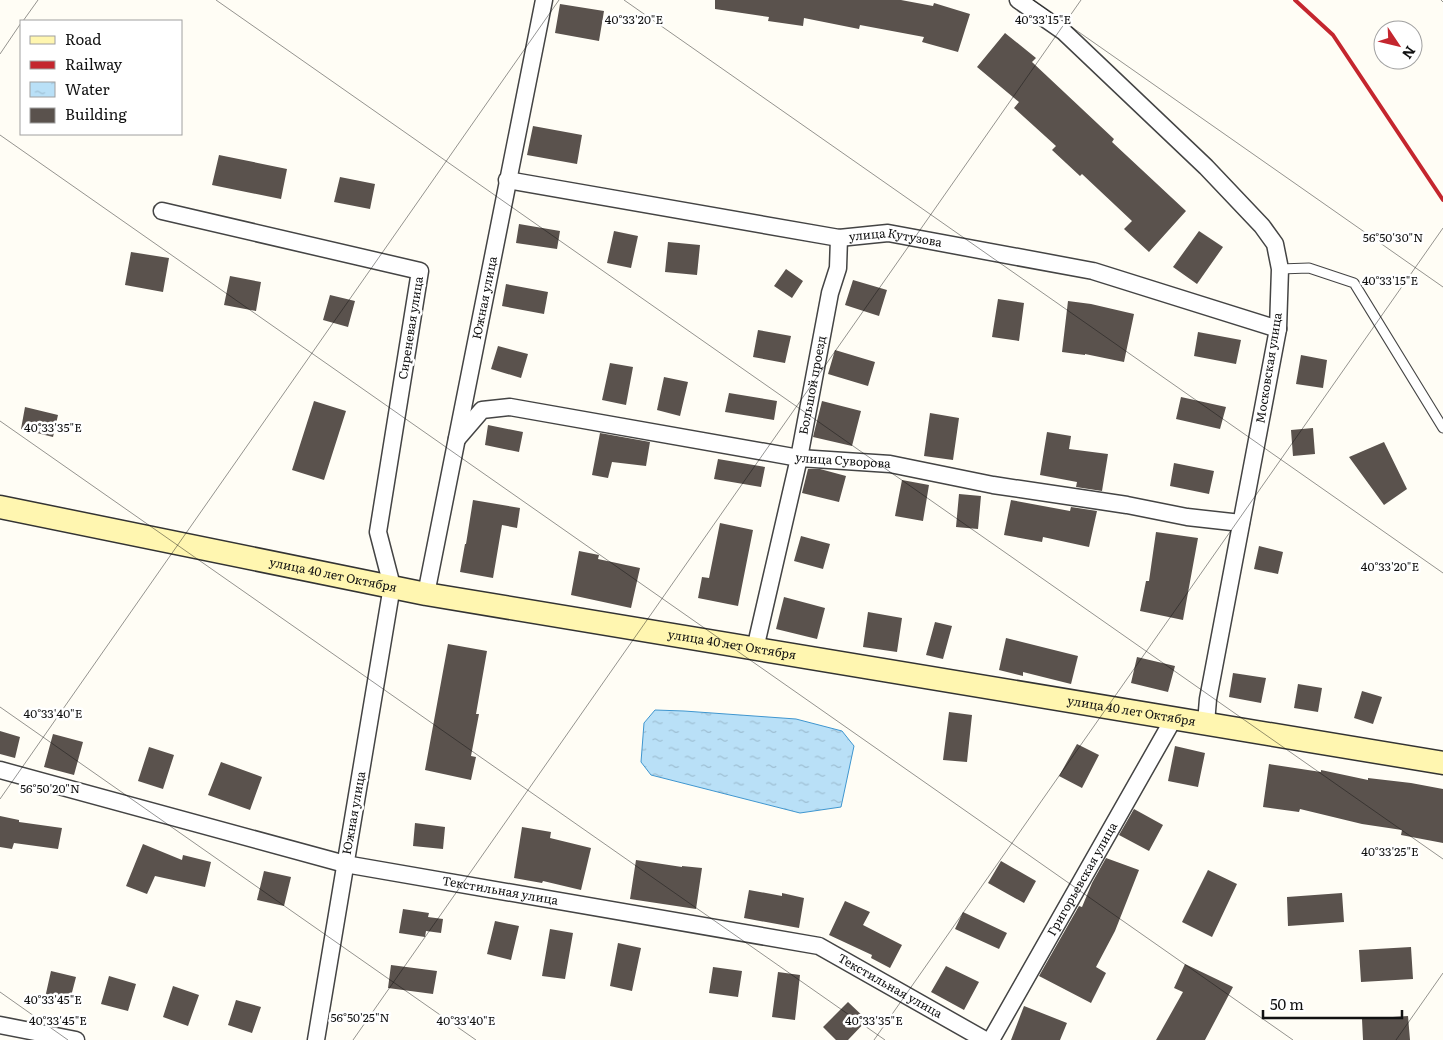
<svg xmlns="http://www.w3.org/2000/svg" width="1443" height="1040" font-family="Literata,serif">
<defs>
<pattern id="water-ripples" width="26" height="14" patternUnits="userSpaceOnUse" patternTransform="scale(1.25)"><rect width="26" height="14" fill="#b9e0f7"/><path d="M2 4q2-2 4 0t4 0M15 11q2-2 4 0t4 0" fill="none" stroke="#9ebfd3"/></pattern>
</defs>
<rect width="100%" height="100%" fill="#fffdf5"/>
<path fill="url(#water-ripples)" stroke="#3f96cf" d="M655 710 684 711 796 719 842 731 854 746 841 807 800 813 651 775 641 762 644 723Z"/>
<path fill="#5a524d" d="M715 0H901L933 6 934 3 970 14 958 52 922 42 924 37 860 25 859 29 804 18 803 26 768 21 769 17 715 9Z
M560 4 604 11 599 41 555 33Z
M1005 33 1036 58 1032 62 1114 139 1112 142 1186 211 1149 252 1124 229 1132 221 1082 174 1080 176 1052 150 1056 146 1014 108 1019 102 977 67Z
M533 126 582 135 577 164 527 155Z
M219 155 287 169 281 199 212 185Z
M340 177 375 184 370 209 334 202Z
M519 224 560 231 557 249 516 243Z
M614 231 638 236 631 268 607 263Z
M1199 231 1223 247 1197 284 1173 267Z
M668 242 700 245 697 275 665 272Z
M131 252 169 258 163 292 125 285Z
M786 269 803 281 792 298 774 286Z
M230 276 261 282 256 311 224 305Z
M853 280 887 290 879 316 845 305Z
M506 284 548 292 544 314 502 306Z
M330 295 355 301 348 327 323 320Z
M998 299 1024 303 1019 341 992 337Z
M1068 301 1091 304 1134 314 1124 362 1085 354V355L1062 352Z
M758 330 791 336 785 363 753 357Z
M1198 332 1241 340 1236 364 1194 356Z
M498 346 528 354 521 378 491 369Z
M835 350 875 362 868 386 828 374Z
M1301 355 1327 360 1323 388 1296 384Z
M610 363 633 367 626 405 602 400Z
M664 377 688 382 680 416 657 410Z
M729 393 777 401 774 420 725 412Z
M1181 397 1226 407 1220 429 1176 419Z
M314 401 346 411 324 480 292 470Z
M822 401 861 411 852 446 813 437Z
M25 407 58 415 53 437 21 429Z
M930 413 959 418 953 460 924 456Z
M488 425 523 432 519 452 485 445Z
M1313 428 1315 454 1293 456 1291 430Z
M1047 432 1071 436 1069 449 1108 454 1102 491 1076 487 1077 482 1040 475Z
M600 433 650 442 646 466 612 462 608 478 592 475Z
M1384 442 1407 489 1384 505 1349 457Z
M718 459 765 467 761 487 714 479Z
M1174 463 1214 471 1209 494 1170 486Z
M808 469H820L846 476 839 502 802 493Z
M902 480 929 485 923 521 895 516Z
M959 494 981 496 978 529 956 527Z
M473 500 520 508 517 528 502 525 493 578 460 572 465 544H466Z
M1011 500 1070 511 1071 507 1097 511 1089 547 1043 537 1042 542 1004 535Z
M720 523 753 530 738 606 698 598 702 577 709 578Z
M1156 532 1198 538 1183 620 1140 611 1146 581H1149Z
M801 536 830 544 823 569 794 561Z
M1259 546 1283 552 1278 574 1254 569Z
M579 551 599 555 598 559 640 568 631 608 571 595Z
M784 597 825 608 817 639 776 629Z
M868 612 902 618 897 652 863 647Z
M935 622 952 626 943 659 926 655Z
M1006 638 1078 656 1071 684 1023 672V676L999 670Z
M448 644 487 651 476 714H479L471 756 476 757 471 780 425 770Z
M1137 657 1175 666 1168 692 1131 683Z
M1233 673 1266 678 1261 703 1229 697Z
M1298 684 1322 688 1318 712 1294 708Z
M1362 691 1382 697 1373 724 1354 718Z
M949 712 972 715 967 762 943 760Z
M0 731 20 737 15 758 0 754Z
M53 734 83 742 74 775 44 767Z
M1077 744 1099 755 1082 788 1059 776Z
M1175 746 1205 753 1198 787 1168 781Z
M149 747 174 755 163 789 138 781Z
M221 762 262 777 250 810 208 795Z
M1269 764 1321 772V770L1368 780V778L1411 783 1443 789V843L1401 835 1402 830 1362 824 1300 809 1299 812 1263 807Z
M1134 809 1163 825 1149 851 1119 835Z
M0 816 19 820V822L62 828 58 849 14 843 12 849 0 847Z
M415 823 445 827 443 849 413 846Z
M522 827 551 832 550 838 591 848 581 890 543 881 542 883 514 878Z
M143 844 182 860 183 855 211 862 205 887 155 876 147 894 126 886Z
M1106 858 1139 870 1115 931 1096 967 1106 973 1091 1003 1039 976 1079 906 1082 907 1092 883Z
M636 860 682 867V866L702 868 696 909 630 899Z
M1001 861 1036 881 1024 903 988 883Z
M1208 870 1237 884 1212 937 1182 922Z
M264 871 291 877 284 906 257 900Z
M749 890 782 896V893L804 898 799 928 744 918Z
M1342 893 1344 922 1288 926 1287 897Z
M845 901 870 912 863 925 902 945 890 968 871 958 872 955 829 935Z
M403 909 429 913 428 917 443 919 441 933 426 931 425 937 399 933Z
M963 912 1007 933 999 949 955 929Z
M495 921 519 926 511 960 487 954Z
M550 929 573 933 565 979 542 976Z
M618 943 641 948 632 991 610 986Z
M1411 947 1413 979 1361 982 1359 950Z
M1185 964 1233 987 1205 1040H1156L1183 992 1174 988Z
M391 965 437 971 433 994 388 988Z
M946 966 979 982 964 1010 931 992Z
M713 967 742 971 738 997 709 993Z
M51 971 76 977 69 1004 45 998Z
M778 972 800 975 795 1020 772 1017Z
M109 976 136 984 128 1011 101 1004Z
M173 986 199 995 188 1026 163 1017Z
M236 1000 261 1007 252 1033 228 1025Z
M848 1002 867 1020 848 1040H836L823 1027Z
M1024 1006 1067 1023 1060 1040H1011Z
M1408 1016 1410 1040H1363L1362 1019Z"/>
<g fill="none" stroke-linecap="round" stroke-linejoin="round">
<g stroke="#444" stroke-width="11">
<path id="lane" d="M1280 269 1309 268 1354 283 1443 428"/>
</g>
<g stroke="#444" stroke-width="19">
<g id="street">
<path d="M1018 0 1064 32 1206 167 1262 226 1275 244 1280 269 1278 329 1208 699 1206 723"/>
<path id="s1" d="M507 180 839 238 888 233 1093 271 1278 329"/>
<path d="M162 211 420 271 378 532 392 586 316 1040"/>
<path id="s2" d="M457 439 482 410 510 407 799 458 890 464 993 485 1127 505 1187 517 1241 523"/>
<path id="s3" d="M426 594 544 0"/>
<path id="s4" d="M755 649 799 458 830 293 838 268 839 238"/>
<path id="s5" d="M0 770 345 864 819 946 985 1040"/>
<path d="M0 1025 76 1040"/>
<path id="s6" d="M991 1040 1174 718"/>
</g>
</g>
<g stroke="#333" stroke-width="25">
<g id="secondary">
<path id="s7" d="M0 507 426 594 1443 763"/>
</g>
</g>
<use href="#lane" stroke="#fff" stroke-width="9"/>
<use href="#street" stroke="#fff" stroke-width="16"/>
<use href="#secondary" stroke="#fff6b0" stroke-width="22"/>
<path stroke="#c4262e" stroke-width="4" d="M1295 0 1333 35 1443 200"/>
</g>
<path fill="none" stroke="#111" stroke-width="1" stroke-opacity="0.45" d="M216 0 1443 859M624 0 1443 573M1033 0 1443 287M1441 0 1443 2M23 21 38 0M0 54 21 23M0 135 1293 1040M0 421 885 1040M0 707 476 1040M0 799 559 0M0 992 68 1040M353 1040 1081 0M874 1040 1443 228M1396 1040 1443 973"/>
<g text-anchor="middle" stroke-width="5" stroke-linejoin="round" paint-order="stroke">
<g font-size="12" fill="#111" stroke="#fff">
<text dy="4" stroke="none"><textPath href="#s1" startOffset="394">улица Кутузова</textPath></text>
<text dy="4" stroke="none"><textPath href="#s3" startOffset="302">Южная улица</textPath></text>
<text transform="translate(411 328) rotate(-81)" y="4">Сиреневая улица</text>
<text transform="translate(1269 368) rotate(-81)" y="4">Московская улица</text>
<text dy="4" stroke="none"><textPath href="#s4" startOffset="270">Большой проезд</textPath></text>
<text dy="4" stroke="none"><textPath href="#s2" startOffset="404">улица Суворова</textPath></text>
<text dy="4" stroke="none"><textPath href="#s7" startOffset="340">улица 40 лет Октября</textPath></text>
<text dy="4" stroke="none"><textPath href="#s7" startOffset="745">улица 40 лет Октября</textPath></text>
<text dy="4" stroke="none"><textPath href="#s7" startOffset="1150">улица 40 лет Октября</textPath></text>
<text transform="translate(354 813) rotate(-80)" y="4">Южная улица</text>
<text dy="4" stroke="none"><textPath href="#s6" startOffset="185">Григорьевская улица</textPath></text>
<text dy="4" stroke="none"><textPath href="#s5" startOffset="515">Текстильная улица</textPath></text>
<text dy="4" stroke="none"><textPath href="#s5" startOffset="920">Текстильная улица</textPath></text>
</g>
</g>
<g font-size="12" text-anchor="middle" fill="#111" stroke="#fff" stroke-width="5" stroke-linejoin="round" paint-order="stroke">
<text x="634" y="24">40°33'20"E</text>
<text x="1043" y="24">40°33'15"E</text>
<text x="1393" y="242">56°50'30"N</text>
<text x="1390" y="285">40°33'15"E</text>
<text x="53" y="432">40°33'35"E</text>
<text x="1390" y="571">40°33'20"E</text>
<text x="53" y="718">40°33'40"E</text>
<text x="50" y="793">56°50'20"N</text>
<text x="1390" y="856">40°33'25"E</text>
<text x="53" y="1004">40°33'45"E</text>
<text x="360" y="1022">56°50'25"N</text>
<text x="58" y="1025">40°33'45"E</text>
<text x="466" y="1025">40°33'40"E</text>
<text x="874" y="1025">40°33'35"E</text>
</g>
<rect x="20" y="20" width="162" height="115" fill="#ffffff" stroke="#a0a0a0"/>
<rect x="30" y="36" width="25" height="8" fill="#fff6b0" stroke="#a0a0a0"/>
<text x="65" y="45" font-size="15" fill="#111111">Road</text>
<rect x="30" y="61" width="25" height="8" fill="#c4262e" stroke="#a0a0a0"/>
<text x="65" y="70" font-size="15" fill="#111111">Railway</text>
<rect x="30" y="82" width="25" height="15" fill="url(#water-ripples)" stroke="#a0a0a0"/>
<text x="65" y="95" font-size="15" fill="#111111">Water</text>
<rect x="30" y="108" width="25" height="15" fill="#5a524d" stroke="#a0a0a0"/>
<text x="65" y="120" font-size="15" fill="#111111">Building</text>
<g transform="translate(1398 45) rotate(125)"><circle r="24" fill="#ffffff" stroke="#a0a0a0"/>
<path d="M0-4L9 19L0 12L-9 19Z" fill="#c4262e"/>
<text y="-8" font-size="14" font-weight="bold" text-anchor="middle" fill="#111111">N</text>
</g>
<path d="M1263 1010v8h139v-8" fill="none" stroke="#111111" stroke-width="2.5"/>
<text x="1270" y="1010" font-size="15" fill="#111111" stroke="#ffffff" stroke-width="4" paint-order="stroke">50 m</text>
</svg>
